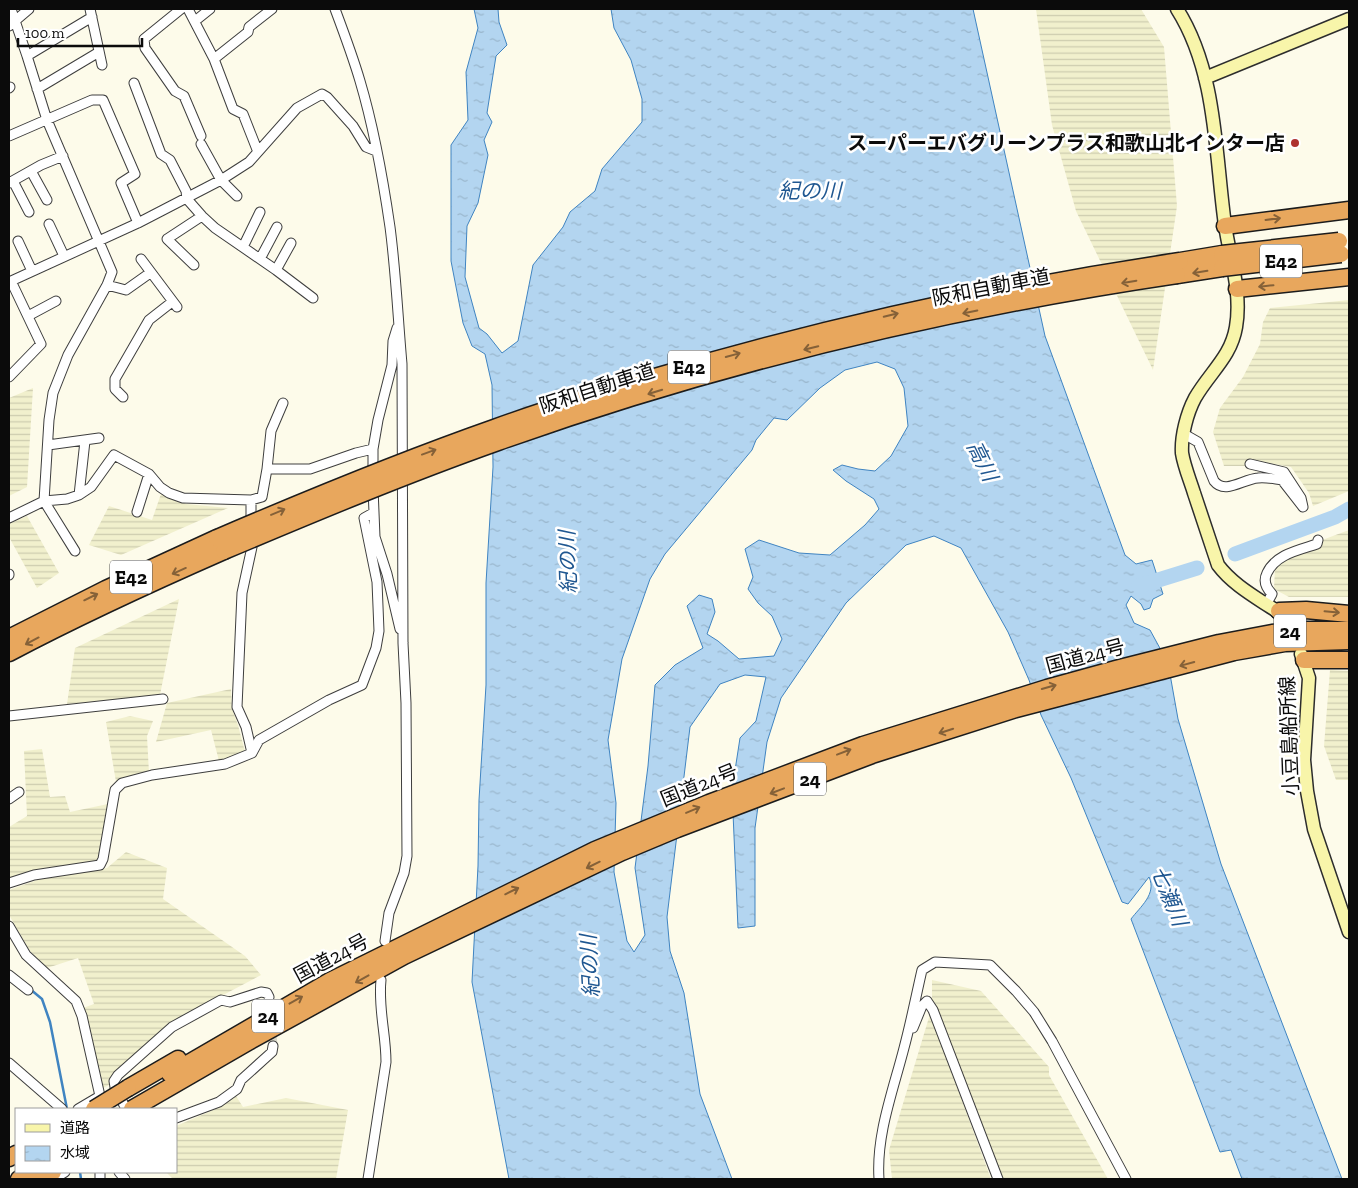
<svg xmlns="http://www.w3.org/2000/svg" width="1358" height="1188" font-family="'Zilla Slab','Noto Sans JP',serif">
<defs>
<pattern id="farmland-rules" width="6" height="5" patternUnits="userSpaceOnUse" patternTransform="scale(1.25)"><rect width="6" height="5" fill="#f1f0cd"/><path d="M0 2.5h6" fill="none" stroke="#cdccaf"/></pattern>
<pattern id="water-ripples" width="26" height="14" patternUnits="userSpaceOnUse" patternTransform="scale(1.25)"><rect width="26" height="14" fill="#b3d5f0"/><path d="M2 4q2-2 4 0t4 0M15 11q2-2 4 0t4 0" fill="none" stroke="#99b6cc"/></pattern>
</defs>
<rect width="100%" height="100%" fill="#fdfbea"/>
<path fill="url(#farmland-rules)" d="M1036 9H1141L1164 47 1177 206 1153 370 1076 211 1052 125Z
M1349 300V491L1313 506 1309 493 1291 467 1251 460V466H1224L1213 432 1220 408 1243 377 1260 344 1263 322 1270 308Z
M33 388 27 487 9 496V398Z
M162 491 186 504 228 508 121 555 89 545 109 506 152 520Z
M27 516 59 573 37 588 9 537V524Z
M1349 530V597H1289L1274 589 1275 567 1290 552Z
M179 599 160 695 67 704 75 648Z
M1330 670 1349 671V780H1336L1324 746Z
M231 689 232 709 238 725 245 752 219 761 211 730 156 742 167 703Z
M130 716 153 721 147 736 149 773 116 782 106 722Z
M42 749 50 797 65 796 70 812 108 804 100 855 99 860 95 863 9 880V827L27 816 24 751Z
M126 852 167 868 163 899 245 956 261 975 170 1023 110 1078 109 1085 101 1089 83 1008 94 1004 78 958 47 968 30 951 9 915V890L46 877 107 868Z
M932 980 981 991 1049 1067V1075L1108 1179H1000L932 999Z
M930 1014 991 1179H892L889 1150Z
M236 1096 243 1107 286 1098 348 1110 336 1179H173L166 1172H176V1126L218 1108Z"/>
<path fill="url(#water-ripples)" stroke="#4084c1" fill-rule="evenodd" d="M474 9H498L499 22 507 45 496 56 487 113 492 122 484 140 488 155 478 203 467 226 465 277 479 328 487 334 502 353 518 341 533 265 563 227 570 212 595 191 602 169 642 122V99L631 60 614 28 611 9H973L1045 336 1125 555 1136 564 1152 560 1163 594 1153 599 1150 608 1144 610 1141 604 1131 596 1126 605 1134 623 1150 630 1168 663 1178 719 1221 864 1342 1179H1242L1231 1150 1220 1152 1131 919C1140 907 1157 894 1149 877L1128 904 1122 902 1071 778 1041 715 1029 680 1008 632 961 548 934 536 906 545 846 603 781 698 767 742 755 828V926L738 928 732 790 740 738 756 721 766 677 745 675 720 684 690 727 667 917 670 951 684 993 700 1094 732 1179H509L472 982 478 866 479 800 486 685V583L493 467 492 385 485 354 472 346 463 323 451 261V145L468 120 466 72 478 28ZM877 362 895 369 904 388 908 426 891 456 875 471 858 469 842 465 833 470 846 481 874 499 879 509 865 525 830 555 799 553 759 540 745 549 753 577 748 589 758 603 772 616 782 639 774 656 739 659 718 641 707 634 715 612 712 599 699 595 687 606 703 648 675 665 655 685 648 766 635 868 645 935 634 952 627 941 614 872 616 803 608 740 622 659 650 579 665 554 752 450 756 440 774 418 787 420 820 388 845 370Z"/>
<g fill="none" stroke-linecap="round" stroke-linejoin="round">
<path stroke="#4084c1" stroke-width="2.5" d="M30 989 42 999 50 1022 67 1109
M80 1172 81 1179"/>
<path stroke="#b3d5f0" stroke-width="15" d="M1235 554 1335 517 1349 509
M1139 586 1197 568"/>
<path stroke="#d9d7c9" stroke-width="9" stroke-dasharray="9 4.5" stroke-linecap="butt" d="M269 997 273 1046"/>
<g stroke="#3e3e3e" stroke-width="11">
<path id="street" d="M11 9 27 56 47 120 112 272 107 285 68 355 53 393 49 420 44 501 75 551
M90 9 102 65
M181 9 144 39 145 48 175 91 184 96 201 136
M188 9 214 59 233 109 243 114 258 152
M335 9C344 33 353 57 360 81 374 128 383 179 390 227 396 273 398 319 402 364L403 643 406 703 407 856 404 873 389 913 385 941
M195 21 210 9
M9 26 29 9
M27 56 92 17
M214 59 248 32 249 27 272 9
M134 83 161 154 170 160 186 191 187 199 202 216 215 228 276 270 313 298
M9 88 10 87
M37 89 99 52
M9 136 92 100H103L135 174 121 183 138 223
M201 144 221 180 237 196
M31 171 47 200
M13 181 29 212
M9 183 41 165 63 156
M49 224 64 256
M18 241 32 271
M243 247 260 212
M141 259 177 307
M260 259 277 227
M194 265 167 239 202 216
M276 270 291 243
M9 282 138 223 221 180 249 162 297 108 322 94 327 97 353 126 366 147 376 151
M107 285 126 290 150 273
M28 316 56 301
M9 377 41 344 11 281
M123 397 115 389V379L149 320 172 302
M1184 434 1198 442 1214 481C1225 495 1243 479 1258 478 1266 477 1274 479 1282 480L1303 507 1301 498 1284 472 1250 464
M48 445 99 438
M267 469 271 431 283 403
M373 475V449L378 420 392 365 393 341 397 328
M373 488 375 537 387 574 400 629
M79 495 85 441
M251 500V525
M137 512 149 474
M9 518 44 501 67 499 79 495 91 487 114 455 149 474 160 487 169 493 183 498 251 500 262 497 267 469H310L356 453 373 449
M9 574V575
M1266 605 1272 594C1266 588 1263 581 1267 573 1276 554 1299 550 1317 544L1318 540
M9 716 163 699
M252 753 246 727 237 707 242 593 252 547V538
M9 799 19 792
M9 883 34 875 100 865 103 859 115 790 122 783 152 775 225 764 252 753 259 740 329 700 362 685 376 648 379 631 377 582 364 518 373 513
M9 926 26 955 76 1001 82 1016 100 1096
M9 975 28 990
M913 1028 922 1006 927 1001 933 1010 998 1179
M9 1063 62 1109
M78 1109 100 1096
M126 1109 115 1087 114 1081 118 1075 172 1027 221 1000 230 1002 261 992 267 993 269 997
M176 1118 219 1102 237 1089 241 1080 272 1052 273 1046
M100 1172V1179
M119 1172 125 1179
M54 1179 65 1172
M368 1179 386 1062C386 1034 378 1008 381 980
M879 1179C876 1135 893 1091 904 1048 911 1022 916 996 922 970L935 962 990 965 1016 991 1034 1012 1052 1041 1126 1179"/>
</g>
<g stroke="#2d2d2d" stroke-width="15">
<path id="secondary" d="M1177 9C1217 72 1215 154 1225 225 1230 259 1242 292 1236 327 1231 357 1210 372 1195 398 1187 413 1181 436 1182 453 1184 466 1190 480 1194 493 1202 517 1210 541 1218 565 1230 581 1247 592 1264 603 1273 609 1279 611 1286 620
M1205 78 1349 19
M1301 654 1309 678 1304 760 1307 791 1314 829 1349 932"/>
</g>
<g stroke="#1c1c1c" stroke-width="19">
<path id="highway" d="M1225 226 1349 210
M1180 261 1222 254
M1177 275 1222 268
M1237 289 1349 277
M1279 611 1306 610 1349 614
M9 638 106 589 217 538
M9 653C79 616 151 583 224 551
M1304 660H1349
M170 1074 330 981 595 850 709 803 863 745 1047 688 1116 669 1219 643 1272 633 1305 630H1349
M128 1088 178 1059
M132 1109 248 1042 404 956 622 852 677 829 872 755 1016 709 1234 652 1285 643 1349 641
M9 1158 16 1154
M19 1179 32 1172
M41 1179 53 1172"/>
</g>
<use href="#street" stroke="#fff" stroke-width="9"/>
<use href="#secondary" stroke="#f8f5aa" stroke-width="12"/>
<use href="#highway" stroke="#e8a75d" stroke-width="16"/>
<g stroke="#1c1c1c" stroke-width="19" stroke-linecap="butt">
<path id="highway-bridge" d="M1222 254 1339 241
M1222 268 1341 254
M217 538C308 499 400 461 494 428 549 408 606 391 662 375 832 325 1005 287 1180 261
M224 551C314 513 405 475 498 442 717 364 947 309 1177 275
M94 1109 128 1088"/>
</g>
<use href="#highway-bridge" stroke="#e8a75d" stroke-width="16"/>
</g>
<defs><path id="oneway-shaft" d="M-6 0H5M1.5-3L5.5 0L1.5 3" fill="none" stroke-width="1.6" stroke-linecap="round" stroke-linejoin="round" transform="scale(1.25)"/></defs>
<g stroke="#856138">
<use href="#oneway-shaft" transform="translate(1273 219) rotate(-7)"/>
<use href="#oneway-shaft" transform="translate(1200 272) rotate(171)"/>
<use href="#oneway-shaft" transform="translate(1129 282) rotate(170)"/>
<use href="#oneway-shaft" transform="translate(1266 286) rotate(174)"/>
<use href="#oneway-shaft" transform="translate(970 312) rotate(168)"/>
<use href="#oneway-shaft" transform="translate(891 315) rotate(-14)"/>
<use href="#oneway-shaft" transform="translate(811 348) rotate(166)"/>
<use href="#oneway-shaft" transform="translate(733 355) rotate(-15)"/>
<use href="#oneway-shaft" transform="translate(655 392) rotate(163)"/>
<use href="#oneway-shaft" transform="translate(429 452) rotate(-20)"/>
<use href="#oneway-shaft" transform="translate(278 512) rotate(-23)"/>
<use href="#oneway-shaft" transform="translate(179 571) rotate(156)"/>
<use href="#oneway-shaft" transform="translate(91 597) rotate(-26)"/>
<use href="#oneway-shaft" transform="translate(1332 612) rotate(5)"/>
<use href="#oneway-shaft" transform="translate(32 641) rotate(152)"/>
<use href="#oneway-shaft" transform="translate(1187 664) rotate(165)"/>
<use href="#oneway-shaft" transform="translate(1049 687) rotate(-16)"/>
<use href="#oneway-shaft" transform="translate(946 731) rotate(162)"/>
<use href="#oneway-shaft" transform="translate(844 752) rotate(-21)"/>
<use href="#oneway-shaft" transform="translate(777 791) rotate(159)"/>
<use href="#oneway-shaft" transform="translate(693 810) rotate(-23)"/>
<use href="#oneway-shaft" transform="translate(593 865) rotate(154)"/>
<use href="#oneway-shaft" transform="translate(512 891) rotate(-26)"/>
<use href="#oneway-shaft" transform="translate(362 979) rotate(151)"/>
<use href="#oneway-shaft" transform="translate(296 1000) rotate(-29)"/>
</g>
<circle fill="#ae322f" stroke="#fff" stroke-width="2" cx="1295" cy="143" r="5"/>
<g text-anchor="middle" stroke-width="5" stroke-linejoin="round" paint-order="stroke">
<g fill="#fff" stroke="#545454" stroke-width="1">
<rect x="1260" y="244.5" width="42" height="33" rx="4"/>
<rect x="668" y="350.5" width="42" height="33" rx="4"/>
<rect x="110" y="560.5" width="42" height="33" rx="4"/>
<rect x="1274" y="614.5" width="32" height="33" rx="4"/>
<rect x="794" y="762.5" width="32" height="33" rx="4"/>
<rect x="252" y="999.5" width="32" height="33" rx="4"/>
</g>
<g font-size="19" font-weight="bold" fill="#0b0b0b">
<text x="1281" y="268">E42</text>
<text x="689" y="374">E42</text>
<text x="131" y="584">E42</text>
<text x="1290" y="638">24</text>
<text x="810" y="786">24</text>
<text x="268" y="1023">24</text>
</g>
<g font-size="20" font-weight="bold" fill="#0b0b0b" stroke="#fff" text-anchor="end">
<text x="1285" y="150">スーパーエバグリーンプラス和歌山北インター店</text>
</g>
<g font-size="20" fill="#0b0b0b" stroke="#fff">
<text transform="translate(991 287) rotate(-11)" y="7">阪和自動車道</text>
<text transform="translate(597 388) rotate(-18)" y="7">阪和自動車道</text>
<text transform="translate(1085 656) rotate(-15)" y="7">国道24号</text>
<text transform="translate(1289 736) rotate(-92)" y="7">小豆島船所線</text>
<text transform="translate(699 785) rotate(-22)" y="7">国道24号</text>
<text transform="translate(331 958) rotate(-28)" y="7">国道24号</text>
</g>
<g font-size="21" font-style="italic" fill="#1f5791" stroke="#fff">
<text x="810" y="198">紀の川</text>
<text transform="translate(982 461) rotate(64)" y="7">高川</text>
<text transform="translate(568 562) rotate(-92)" y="7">紀の川</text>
<text transform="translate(1169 896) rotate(68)" y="7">七瀬川</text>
<text transform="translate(590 966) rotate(-93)" y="7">紀の川</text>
</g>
</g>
<rect width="1358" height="1188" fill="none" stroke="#0b0b0b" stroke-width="20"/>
<rect x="15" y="1108" width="162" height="65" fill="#ffffff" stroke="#9d9d9d"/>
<rect x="25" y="1124" width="25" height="8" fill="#f8f5aa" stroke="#9d9d9d"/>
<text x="60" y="1133" font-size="15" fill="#0b0b0b">道路</text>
<rect x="25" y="1146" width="25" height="15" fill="url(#water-ripples)" stroke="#9d9d9d"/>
<text x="60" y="1158" font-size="15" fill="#0b0b0b">水域</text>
<path d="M18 38v8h124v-8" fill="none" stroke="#0b0b0b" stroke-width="2.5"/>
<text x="25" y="38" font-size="15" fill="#0b0b0b" stroke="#ffffff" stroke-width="4" paint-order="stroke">100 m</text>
</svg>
